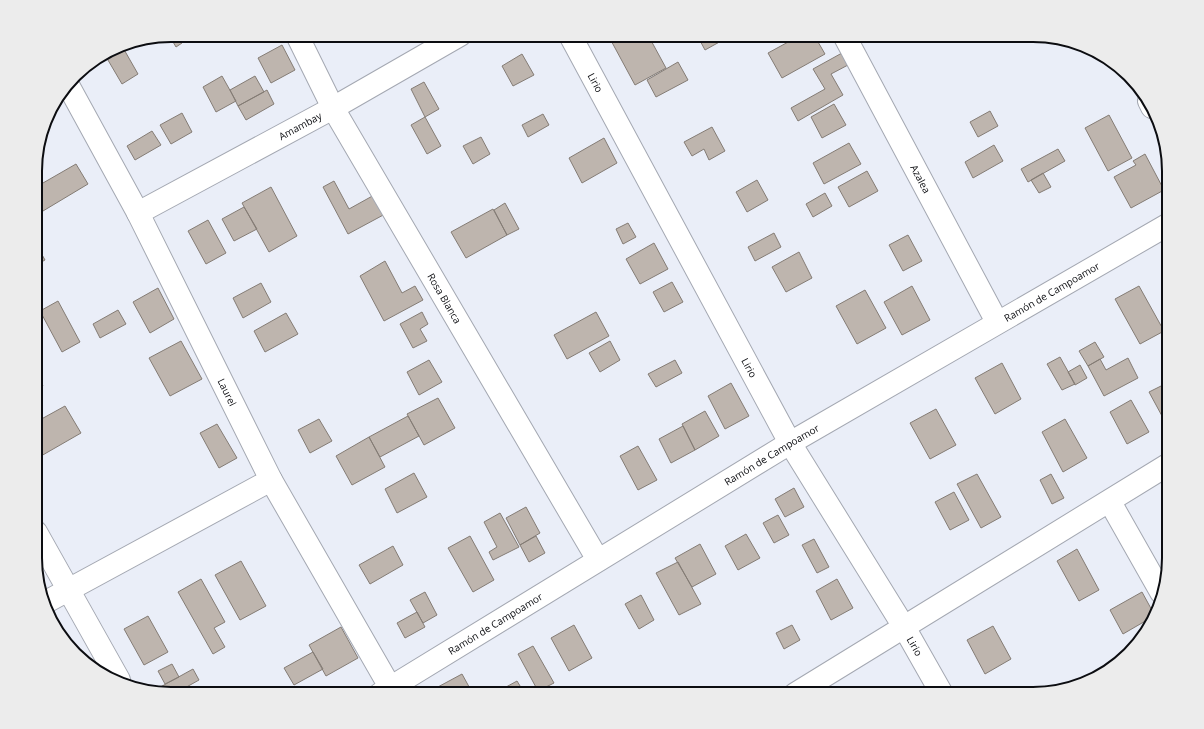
<svg xmlns="http://www.w3.org/2000/svg" width="1204" height="729" font-family="'Open Sans',sans-serif">
<rect width="100%" height="100%" fill="#eaeef8"/>
<path fill="#beb5ae" stroke="#847c75" d="M169 35H178L182 43 176 47Z
M608 35H648L666 68 635 85Z
M697 35H732L705 50Z
M801 35H814L825 54 782 78 768 53Z
M282 45 295 70 271 83 258 58Z
M122 46 138 74 122 84 105 55Z
M842 53 848 65 831 74 843 95 798 121 791 108 825 89 813 69Z
M522 54 534 75 513 86 502 66Z
M678 62 688 80 656 97 647 80Z
M222 76 236 101 216 112 203 87Z
M255 76 264 92 238 106 230 90Z
M424 82 439 109 425 117 411 89Z
M267 90 274 104 246 120 238 106Z
M834 104 846 125 822 138 811 117Z
M990 111 998 126 978 137 970 122Z
M182 113 192 132 171 144 160 125Z
M543 114 549 125 528 137 522 125Z
M1109 115 1132 158 1108 171 1085 128Z
M425 117 441 146 427 154 411 125Z
M712 127 725 151 709 160 704 149 692 156 684 142Z
M152 131 161 145 135 160 127 146Z
M481 137 490 154 473 164 463 146Z
M604 138 617 163 582 183 569 158Z
M849 143 861 164 824 184 813 163Z
M994 145 1003 161 973 178 965 162Z
M1058 149 1065 161 1028 182 1021 169Z
M1145 154 1164 190 1131 208 1114 177 1136 165 1133 161Z
M76 164 88 184 43 211 36 199V187Z
M867 171 878 191 849 207 838 187Z
M1043 173 1051 187 1039 193 1031 180Z
M757 180 768 200 747 212 736 192Z
M334 181 349 209 376 194 387 213 348 234 323 187Z
M271 187 297 236 269 252 242 203Z
M825 193 832 206 813 217 806 204Z
M505 203 519 229 507 235 494 210Z
M244 207 257 229 234 241 222 219Z
M493 209 507 235 466 258 451 232Z
M208 220 226 253 206 264 188 231Z
M628 223 636 237 623 244 616 229Z
M774 233 781 247 755 261 748 247Z
M908 235 922 261 903 271 889 245Z
M654 243 668 269 640 284 626 259Z
M36 244 45 260 36 265Z
M799 252 812 278 786 292 772 267Z
M385 261 402 293 415 286 423 300 384 321 360 276Z
M672 282 683 302 664 312 653 292Z
M261 283 271 302 243 318 233 298Z
M912 286 930 320 902 335 884 302Z
M1139 286 1164 331 1140 344 1115 299Z
M158 288 174 319 150 333 133 302Z
M865 290 886 328 857 344 836 306Z
M58 301 80 342 62 352 40 311Z
M118 310 126 324 100 338 93 324Z
M422 312 428 324 420 329 427 341 413 348 400 324Z
M596 312 609 336 567 359 554 335Z
M286 313 298 334 265 352 254 331Z
M1169 337V349L1164 339Z
M181 341 202 379 170 396 149 358Z
M610 341 620 360 600 372 589 353Z
M1095 342 1104 357 1088 366 1079 351Z
M1060 357 1075 384 1062 390 1047 364Z
M1128 358 1138 378 1104 396 1088 366 1100 359 1106 370Z
M429 360 442 382 419 395 407 372Z
M675 360 682 373 656 387 648 374Z
M1002 363 1021 399 995 414 975 378Z
M1080 365 1087 378 1075 385 1068 372Z
M36 373 43 386 36 390Z
M731 383 749 416 725 429 708 396Z
M1161 386 1169 401V412L1162 416 1149 392Z
M438 398 455 428 424 445 407 414Z
M1131 400 1149 432 1127 444 1110 412Z
M65 406 81 433 41 456 36 447V422Z
M936 409 956 445 930 459 910 423Z
M705 411 719 436 695 450 682 424Z
M408 416 419 436 380 457 369 437Z
M319 419 332 441 310 453 298 430Z
M1065 419 1087 458 1063 472 1042 432Z
M217 424 237 458 219 468 200 433Z
M683 426 695 450 671 463 659 439Z
M369 437 385 467 352 485 336 456Z
M638 446 657 480 638 490 620 456Z
M414 473 427 497 397 513 385 489Z
M977 474 1001 517 981 528 957 484Z
M1051 474 1064 498 1052 504 1040 480Z
M794 488 804 507 785 517 775 499Z
M954 492 969 520 950 530 935 502Z
M526 507 540 533 520 545 506 518Z
M500 513 519 547 493 560 489 552 497 547 484 522Z
M778 515 789 535 774 543 763 523Z
M746 534 760 558 738 570 725 546Z
M470 536 494 580 473 592 448 548Z
M536 536 545 553 529 562 520 545Z
M814 539 829 567 817 573 802 545Z
M700 544 716 574 692 587 675 558Z
M393 546 403 565 370 584 359 565Z
M1077 549 1099 590 1079 601 1057 561Z
M241 561 266 606 240 620 215 575Z
M678 562 701 604 679 615 656 573Z
M201 579 225 622 214 628 225 647 213 654 178 592Z
M837 579 853 608 831 620 816 591Z
M425 592 437 615 423 623 410 600Z
M1142 592 1154 614V616L1123 634 1110 610Z
M641 595 654 620 639 629 625 604Z
M417 612 425 627 405 638 397 623Z
M148 616 168 652 144 665 124 629Z
M574 625 592 658 569 671 551 638Z
M792 625 800 640 784 649 776 633Z
M993 626 1011 659 985 674 967 640Z
M341 627 358 658 326 676 309 645Z
M76 645 83 657 72 647Z
M533 646 554 683 538 691 518 654Z
M313 652 323 669 294 685 284 668Z
M172 664 179 677 165 684 158 671Z
M193 669 199 680 174 694 155 690Z
M462 674 473 694H439L436 688Z
M517 681 525 694H499L497 692Z
M1046 686 1049 692 1031 694Z"/>
<g fill="none" stroke-linecap="round" stroke-linejoin="round">
<g stroke="#a4a8b2" stroke-width="24">
<g id="minor">
<path id="s1" d="M297 35 333 108 598 560"/>
<path id="s2" d="M570 35 790 443 904 627 942 694"/>
<path id="s3" d="M844 35 997 322"/>
<path id="s4" d="M68 85 138 213 271 480 394 694"/>
<path d="M1149 101 1152 107"/>
<path id="s5" d="M138 213 333 108 460 35"/>
<path d="M1110 502 1161 592"/>
<path d="M36 532 119 680"/>
<path d="M46 602 271 480"/>
<path id="s6" d="M380 694 790 443 1169 224"/>
<path d="M795 694 1169 464"/>
</g>
</g>
<use href="#minor" stroke="#fff" stroke-width="22"/>
</g>
<g text-anchor="middle" stroke-width="4" stroke-linejoin="round" paint-order="stroke">
<g font-size="10" fill="#0c0d11" stroke="#fff">
<text dy="4" stroke="none"><textPath href="#s2" startOffset="54">Lirio</textPath></text>
<text dy="4" stroke="none"><textPath href="#s5" startOffset="184">Amambay</textPath></text>
<text dy="4" stroke="none"><textPath href="#s3" startOffset="163">Azalea</textPath></text>
<text dy="4" stroke="none"><textPath href="#s6" startOffset="783">Ramón de Campoamor</textPath></text>
<text dy="4" stroke="none"><textPath href="#s1" startOffset="302">Rosa Blanca</textPath></text>
<text dy="4" stroke="none"><textPath href="#s2" startOffset="378">Lirio</textPath></text>
<text dy="4" stroke="none"><textPath href="#s4" startOffset="346">Laurel</textPath></text>
<text dy="4" stroke="none"><textPath href="#s6" startOffset="459">Ramón de Campoamor</textPath></text>
<text dy="4" stroke="none"><textPath href="#s6" startOffset="135">Ramón de Campoamor</textPath></text>
<text dy="4" stroke="none"><textPath href="#s2" startOffset="702">Lirio</textPath></text>
</g>
</g>
<path d="M0 0H1204V729H0ZM171 42H1033A129 129 0 0 1 1162 171V558A129 129 0 0 1 1033 687H171A129 129 0 0 1 42 558V171A129 129 0 0 1 171 42Z" fill="#ececec" fill-rule="evenodd"/>
<path fill="none" stroke="#0c0d11" stroke-width="2" d="M171 42H1033A129 129 0 0 1 1162 171V558A129 129 0 0 1 1033 687H171A129 129 0 0 1 42 558V171A129 129 0 0 1 171 42Z"/>
</svg>
